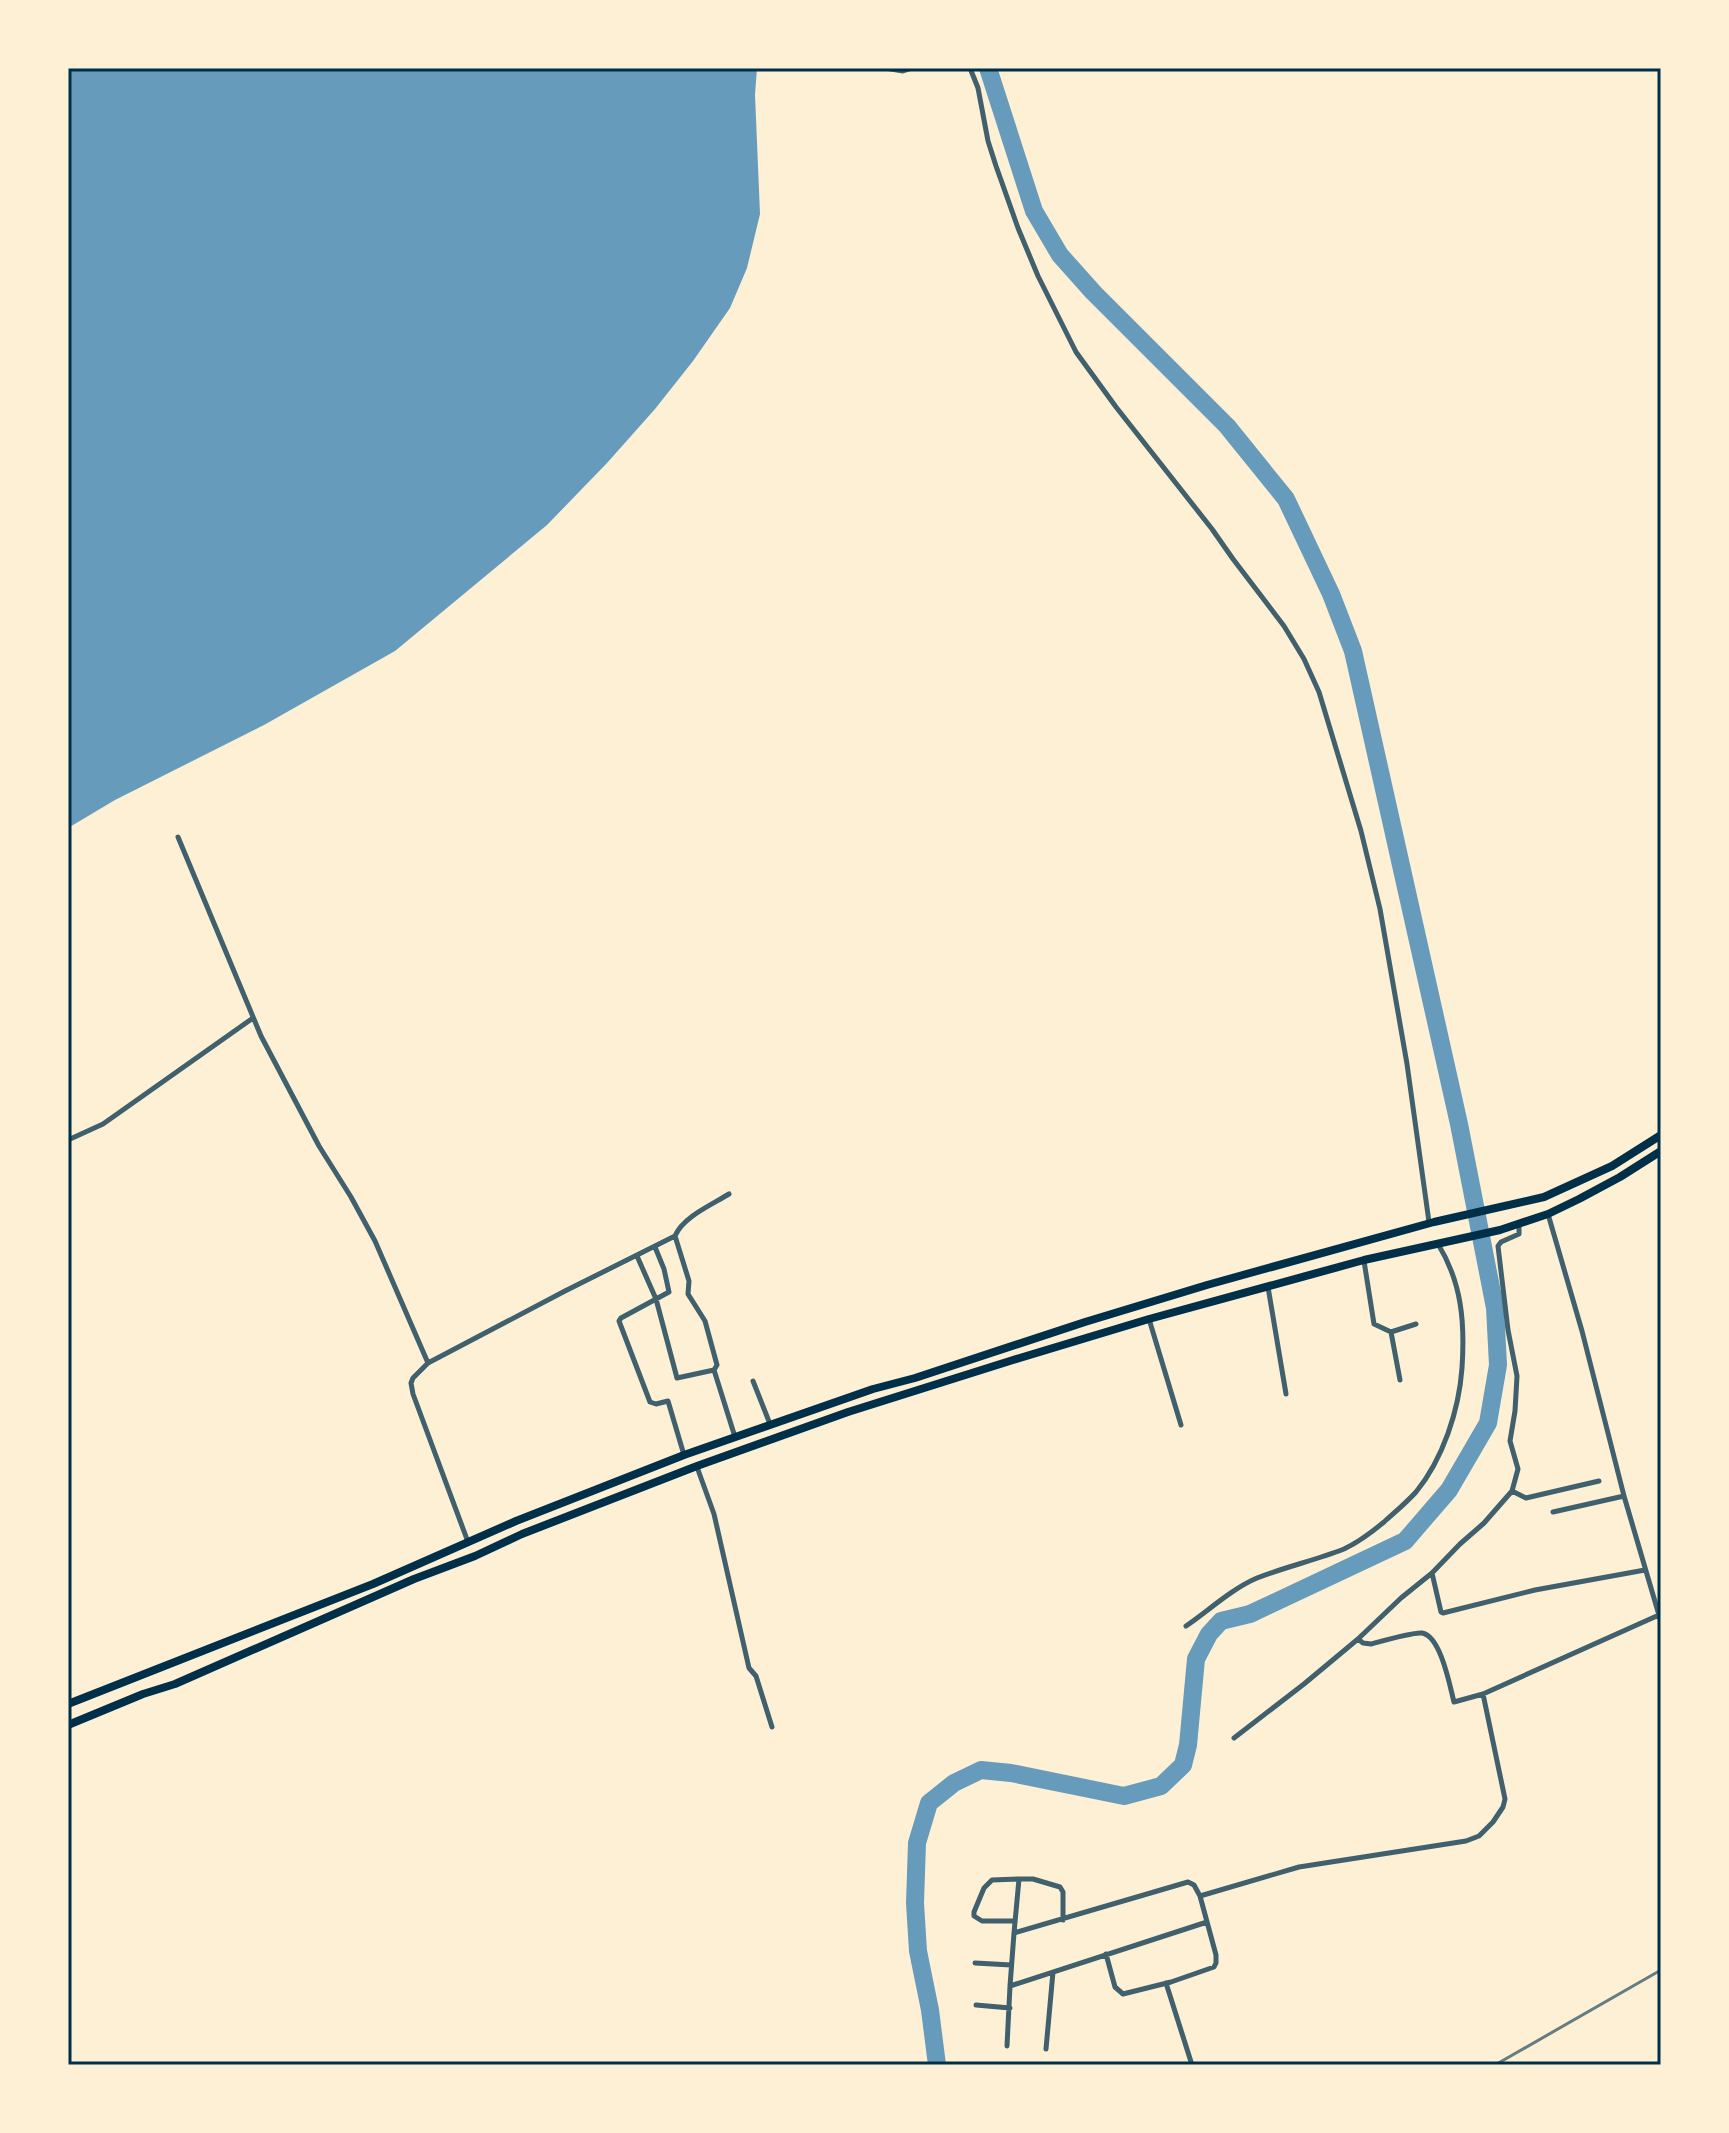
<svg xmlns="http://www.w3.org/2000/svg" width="1729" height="2133" font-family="Rubik,sans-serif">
<rect width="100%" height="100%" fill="#fdf0d5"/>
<path fill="#669bbc" d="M68 68H757L755 95 760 214 747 268 730 308 693 361 655 409 607 463 547 525 395 651 264 725 115 800 68 828Z"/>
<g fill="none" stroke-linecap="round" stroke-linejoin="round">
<path stroke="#669bbc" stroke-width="18" d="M937 2065 930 2010 918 1951 915 1903 917 1843 929 1803 954 1783 981 1770 1011 1773 1124 1796 1161 1786 1183 1765 1188 1745 1196 1659 1209 1634 1221 1621 1250 1614 1405 1541 1449 1490 1488 1423 1498 1365 1495 1308 1459 1124 1353 651 1331 594 1286 499 1227 426 1093 292 1060 255 1034 211 988 68"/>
<path stroke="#3f606c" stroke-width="5" d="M885 68 903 71 912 68
M970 68 978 88 988 141 996 166 1018 228 1038 276 1076 352 1116 407 1212 529 1233 559 1284 626 1304 659 1319 692 1361 831 1380 909 1407 1064 1429 1222
M178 837 261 1036 319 1146 351 1197 375 1241 428 1363
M68 1140 103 1124 253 1018
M1548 1214 1582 1331 1624 1496 1661 1622
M1519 1224V1234L1501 1242 1498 1246 1508 1330 1517 1376 1515 1411 1510 1441 1518 1469 1512 1491 1484 1523 1460 1544 1432 1573 1401 1598 1358 1639 1363 1643 1371 1644C1382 1641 1413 1632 1422 1633 1441 1636 1450 1687 1454 1702L1483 1694 1659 1615
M675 1236 689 1281 688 1294 705 1321 717 1365 714 1370 735 1437
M655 1247 664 1269 669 1292 621 1318 619 1321 650 1402 656 1404 668 1401 684 1455
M637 1256 656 1299 677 1378 714 1370
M1364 1261 1374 1324 1391 1332 1416 1324
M1268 1287 1286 1394
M1149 1319 1181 1425
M1391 1332 1400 1380
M753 1381 770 1424
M697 1467 714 1514 749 1668 756 1676 772 1727
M1512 1491 1526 1498 1599 1481
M1553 1512 1624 1496
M468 1542 413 1394 411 1383 413 1378 428 1363 565 1291 675 1236C683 1217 711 1205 729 1194
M1432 1573 1441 1612 1443 1613 1535 1590 1645 1570
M1186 1626C1208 1611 1233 1588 1257 1578 1285 1567 1316 1560 1344 1549 1359 1542 1372 1532 1384 1522 1395 1512 1406 1503 1416 1492 1443 1459 1459 1410 1462 1368 1465 1323 1462 1283 1438 1244
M1234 1738 1304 1684 1358 1639
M1200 1896 1299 1867 1466 1841 1479 1836 1493 1822 1503 1807 1505 1799 1483 1694
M1063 1920V1892L1060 1887 1033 1879H1019L1014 1933 1188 1882 1194 1885 1200 1896 1216 1955V1963L1214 1967 1171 1982 1123 1994 1115 1987 1106 1954
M1014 1921H982L974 1916V1912L984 1888 992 1880 1019 1879
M1014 1933 1010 1986 1207 1922
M975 1963 1011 1965
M1166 1983 1192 2065
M976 2005 1010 2008
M1007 2046 1010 1986
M1046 2049 1053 1972"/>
<path stroke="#003049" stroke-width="8" d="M68 1704 373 1584 516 1521 684 1455 873 1389 915 1378 1085 1322 1207 1285 1434 1222 1544 1197 1612 1166 1661 1135
M68 1725 143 1694 175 1684 414 1579 475 1556 522 1534 697 1466 848 1412 1013 1360 1149 1319 1364 1260 1500 1230 1548 1214 1579 1199 1620 1177 1661 1151"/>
<path stroke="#657d81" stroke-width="3" d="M1495 2065 1661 1970"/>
</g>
<rect width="1729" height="2133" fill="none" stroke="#fdf0d5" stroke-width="140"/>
<rect x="70" y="70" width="1589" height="1993" fill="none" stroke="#003049" stroke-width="3"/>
</svg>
